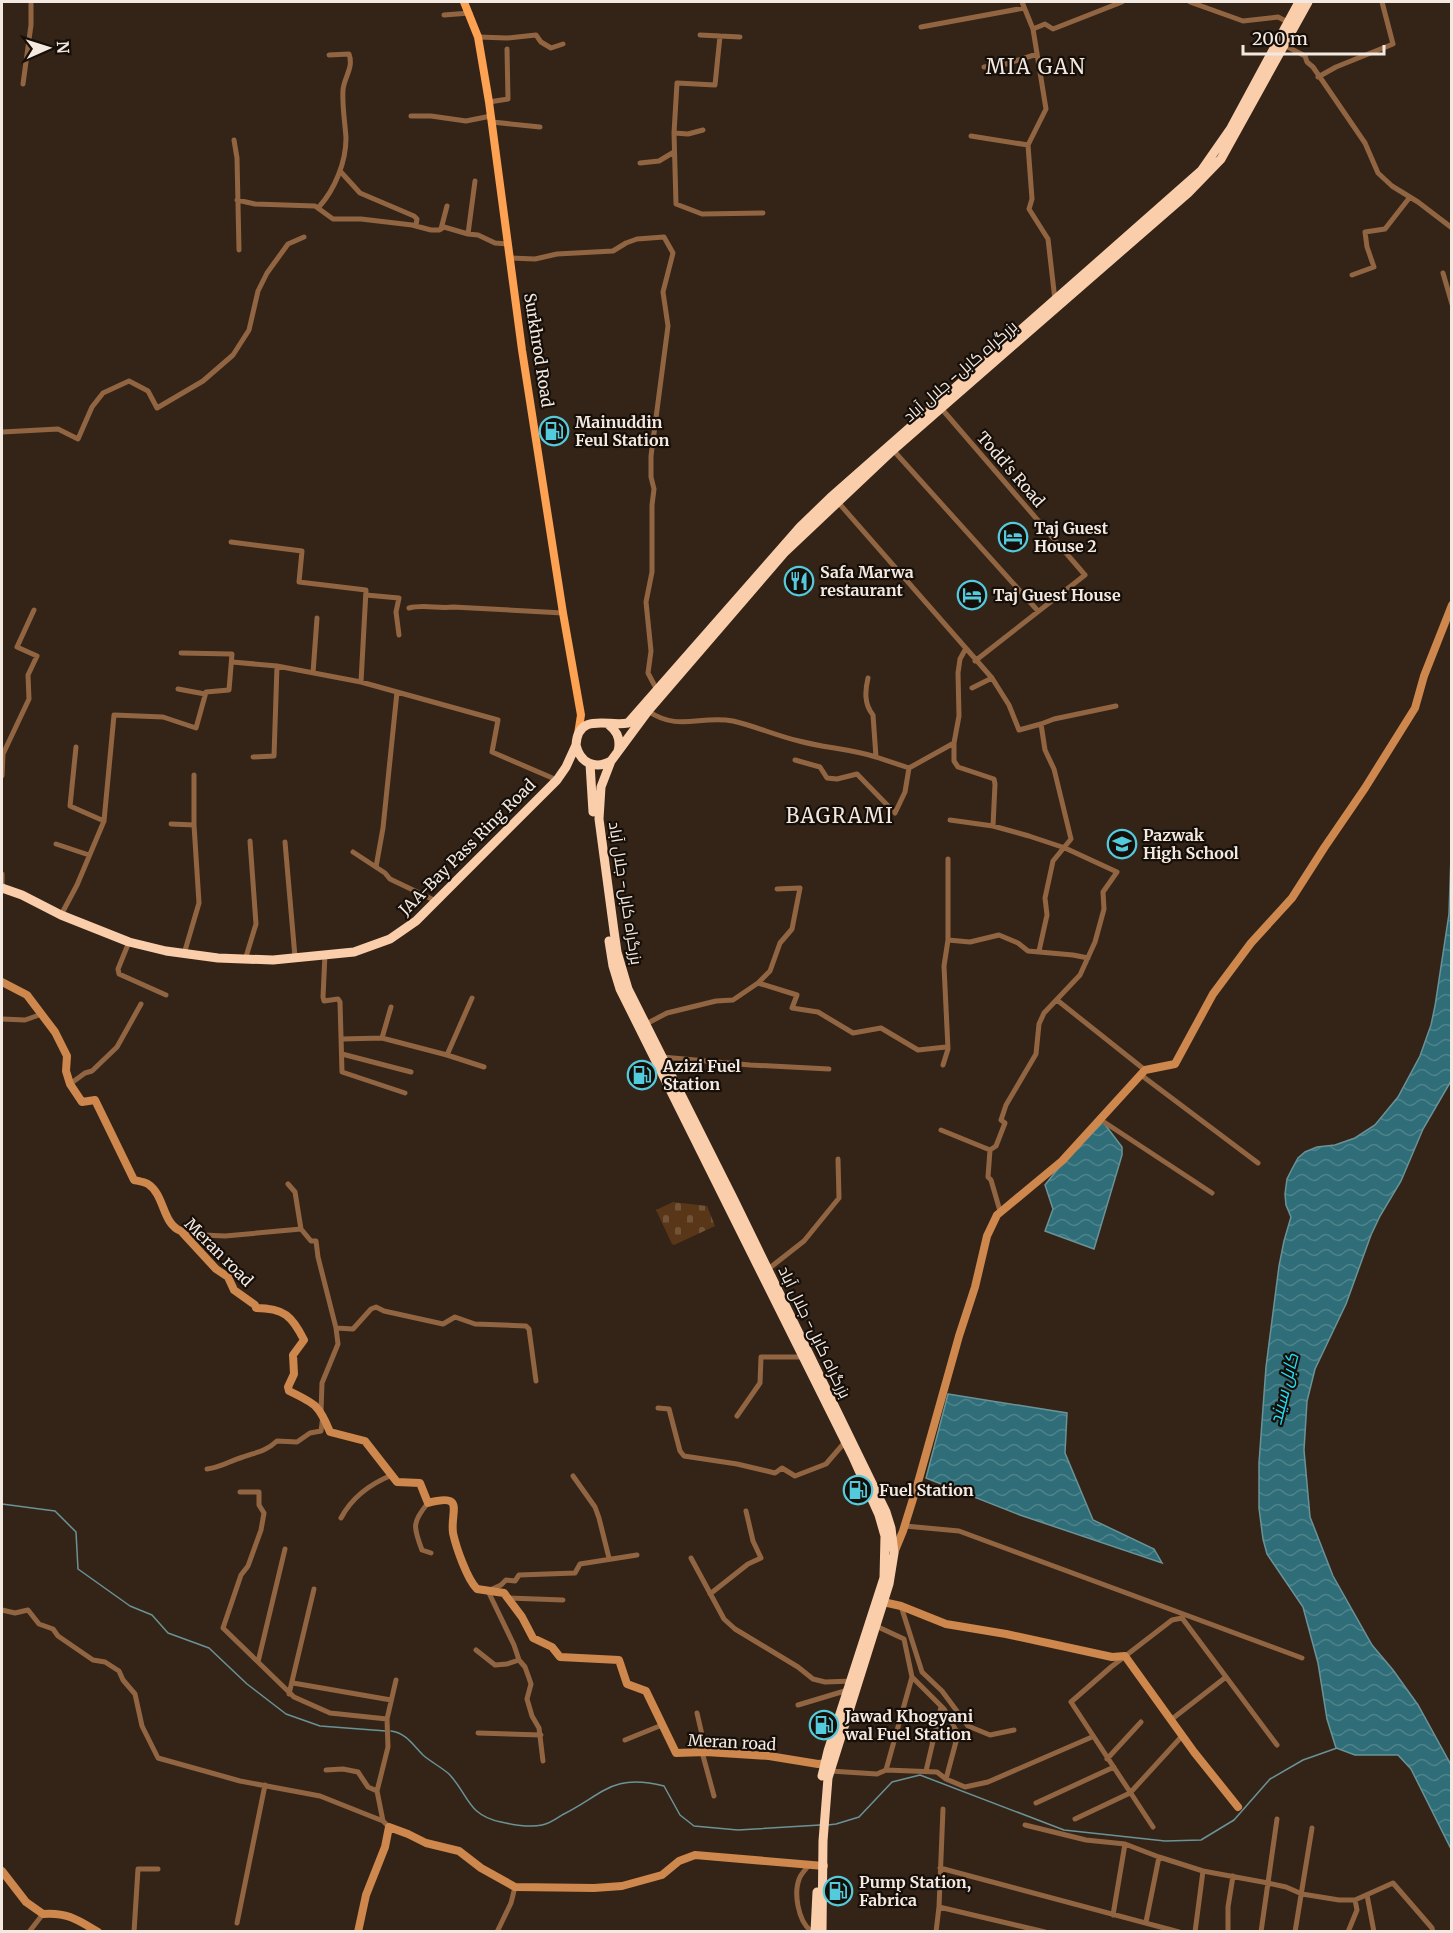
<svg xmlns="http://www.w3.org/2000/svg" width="1453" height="1933" font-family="Merriweather,Cairo,serif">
<defs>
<pattern id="cemetery-stones" width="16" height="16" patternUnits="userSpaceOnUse" patternTransform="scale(1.5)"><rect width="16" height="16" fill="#593617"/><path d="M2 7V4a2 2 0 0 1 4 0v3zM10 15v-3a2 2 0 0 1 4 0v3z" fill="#715338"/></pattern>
<pattern id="water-waves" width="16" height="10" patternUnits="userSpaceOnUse" patternTransform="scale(1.5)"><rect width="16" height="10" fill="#2f6e78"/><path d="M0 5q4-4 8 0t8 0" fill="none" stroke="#4e838b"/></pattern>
</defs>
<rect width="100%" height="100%" fill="#342417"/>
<path fill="url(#cemetery-stones)" d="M673 1202 707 1206 715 1226 674 1245 672 1244 656 1210Z"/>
<path fill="url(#water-waves)" stroke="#6a9398" stroke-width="1.5" d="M1451 856V1081L1423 1129 1401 1181 1380 1216 1371 1235 1346 1304 1315 1369 1307 1401 1304 1450 1310 1517 1333 1576 1372 1645 1393 1670 1418 1705 1451 1765V1849L1411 1769 1398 1755H1355L1336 1748 1327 1719 1318 1663 1303 1607 1267 1554 1263 1539 1259 1508V1463L1266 1367 1279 1266 1284 1241 1291 1217 1286 1205 1285 1194 1287 1179 1292 1169 1298 1158 1305 1152 1317 1147 1335 1145 1355 1138 1375 1125 1398 1097 1420 1056 1431 1025 1435 1006 1449 914Z
M1103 1122 1122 1147V1155L1094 1249 1045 1231 1053 1209 1045 1185 1061 1165Z
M948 1394 1067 1413 1065 1453 1093 1520 1154 1549 1162 1563 1020 1515 926 1478Z"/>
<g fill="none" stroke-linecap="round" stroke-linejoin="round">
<path stroke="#6a9398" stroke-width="1.5" d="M2 1504 55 1511 76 1532 78 1569 130 1606 152 1615 168 1633 209 1648 247 1684 286 1714 320 1726 386 1731
M391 1731C406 1733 413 1745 423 1755 431 1762 441 1767 449 1774 469 1795 467 1815 501 1822 514 1825 529 1828 542 1825 549 1824 556 1819 562 1815 604 1794 612 1773 664 1786L680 1815 694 1826 738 1830 820 1825
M828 1825 836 1824 859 1817 892 1782 920 1775 1064 1830 1165 1841 1201 1840 1234 1820 1270 1779 1303 1760 1337 1748"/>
<path stroke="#926542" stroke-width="5" d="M1022 2 1033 29
M1190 2 1243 21 1278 17 1288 22
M444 15 470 13
M921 27 1024 8
M700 35 740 37
M720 36 715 85 677 83 674 133 676 204 702 214 763 213
M478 37 507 38 536 35 541 42 551 48 563 44
M1284 45 1305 56 1307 62 1313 67 1365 143 1378 173 1392 186 1418 202 1452 228
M984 67 1006 64 1037 54
M1318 77 1336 67 1393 44 1382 2
M23 84 31 25V2
M489 102 508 99 507 49
M411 116H431L466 121 491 116
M492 122 540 127
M674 133 688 134 703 130
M971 136 1028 145
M234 140 237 158 239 250
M640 163 659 161 674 152
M340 171 360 193 414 216 417 219 416 225
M237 200 255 204 315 206 333 219H361L412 225 431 230H439L444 227 468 234 478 235 495 243 508 244
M319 207C335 189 346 162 346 138 345 122 342 106 343 90 344 77 354 68 349 54L329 55
M441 229 447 206
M468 234 475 181
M510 258 535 259 557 254 613 251 626 243 637 239 664 237 673 253 663 292 668 326 651 456V477L654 489 652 505V572L646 602 651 651 648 673 657 690
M1443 273 1452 304
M1352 275 1374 267 1367 247 1365 232 1385 229 1410 197
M1055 300 1048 239 1029 209 1032 199 1028 145 1046 109 1033 29 1045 24 1053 29 1122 2
M941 408 1085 575 975 661
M2 432 58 429 78 439 92 407 103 393 129 381 148 391 157 408 203 381 233 355 249 330 258 291 267 273 288 244 304 237
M893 450 1038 611
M837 501 992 678 1009 705 1019 730 1041 724 1045 750 1054 769 1071 839 1053 861 1045 898 1047 915 1039 951
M231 542 302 551 299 582 366 590 361 682
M366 595 399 598 396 612 399 635
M409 608C424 604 438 609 453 607L563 613
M965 650 960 659 958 673 959 716 954 743V761L958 767 994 779 995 784 993 826
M232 662 277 666 361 682 498 720 492 752 557 780
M313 673 317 618
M868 678C865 691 864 704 873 715L876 757 909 768 954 743
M972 688 992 678
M178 689 205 694
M648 711C679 732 699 715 733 721 755 726 777 736 799 741 825 748 851 749 876 757
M1041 724 1054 719 1116 706
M76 747 70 806 104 821
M253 757 274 756 277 666
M795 760 820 767 827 778 837 779 857 774 895 813 905 792 909 768
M2 776 3 754 29 699 28 675 37 656 17 647 34 610
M950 820 993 826 1029 836 1065 848 1117 872 1103 892 1104 909 1095 942 1080 975 1044 1013 1039 1024 1036 1054 1006 1105 1001 1120 1005 1123 996 1146 990 1150
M171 824 194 825
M285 842 295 957
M56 844 89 855
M353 852 385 873 390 879 436 901
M376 867 383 828 397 692
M2 874V889
M61 915 77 885 104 821 114 715 163 717 196 728 206 692 229 690 232 654 181 653
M948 940 970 942 999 935 1018 943 1028 951 1073 955 1088 958
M129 942 118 969 119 974 166 995
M184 954 199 903 194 825V775
M325 954 323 997 324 1001 338 999 340 1002 342 1072 405 1093
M245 960 256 924 250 841
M758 983 797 995 792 1008 818 1012 853 1033 881 1028 918 1050 946 1047
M1057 1000 1145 1070
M2 1019 25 1020 42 1014
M646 1024 667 1013 716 1001 733 1000 758 983 770 971 780 943 792 929 800 888 777 889
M382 1038 391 1007
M342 1039 382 1038 447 1055 484 1067
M342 1054 411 1072
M447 1055 472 998
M662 1057 750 1065 829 1069
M943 1065 948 1049 944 966 948 940V859
M1141 1075 1258 1163
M70 1084 85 1073 92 1071 117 1047 141 1004
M1101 1120 1212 1193
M941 1130 990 1150 988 1177 991 1180 1000 1211
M288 1184 295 1192 301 1229 311 1241H316L318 1257 336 1328 338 1344 322 1383 321 1412
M183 1234 225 1236 301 1229
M767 1270 804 1241 839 1198 838 1159
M336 1328 353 1329 371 1309 376 1307 384 1311 443 1324 455 1317 475 1324 526 1326 529 1329 536 1381
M658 1408 669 1409 680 1451 684 1456 737 1464 775 1473 782 1468 795 1476 826 1464 845 1442
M737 1416 760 1383 761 1357H803
M207 1469C223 1467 229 1461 243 1457 257 1452 265 1452 277 1441L297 1442 310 1433 321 1431 323 1416
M573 1476 595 1507 599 1518 609 1558
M240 1492H259V1505L264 1513 261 1530 248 1566 241 1575 223 1628 294 1697 330 1713 387 1719
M428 1503C412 1522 413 1527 422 1550L431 1553
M341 1518C352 1497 370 1484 392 1475
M905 1526 959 1531 1302 1658
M691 1558 724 1619 735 1629 798 1667 813 1679 825 1682 853 1681
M710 1594 748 1564 761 1558 753 1541 746 1511
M508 1598 563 1600
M901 1606 922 1672 942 1691 968 1726 990 1735 1014 1730
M2 1610 15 1613 28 1610 39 1624 53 1629 58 1636 93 1660 105 1662 119 1671 123 1680 135 1694 142 1726 158 1758 240 1781 320 1796 383 1821 389 1827
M876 1626 904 1639 912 1677 944 1709 958 1734 946 1779
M476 1650 495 1665 507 1664 519 1660
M258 1662 285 1549
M293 1683 391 1700
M289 1694 314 1589
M798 1705 848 1690
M697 1713 706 1752
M1172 1719 1226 1677
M478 1733 541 1735
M625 1740 662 1725
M702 1752 714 1796
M1107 1759 1141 1722
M543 1761 539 1728 532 1716 527 1699 531 1684 529 1678 525 1667 519 1660 514 1645 488 1591 501 1585 506 1580 515 1581 519 1575 575 1573 580 1564 637 1555
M326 1770 343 1769 358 1772 368 1787 377 1791
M886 1770 912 1677
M830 1771 877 1774 886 1770 937 1772 946 1779 965 1787 988 1782 1092 1737
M926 1771 941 1707
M1036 1803 1114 1767
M1075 1819 1130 1793 1183 1735
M383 1821 377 1791 388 1747 387 1719 396 1680
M1025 1825 1086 1840 1125 1844 1159 1857 1203 1871 1268 1883 1286 1887 1302 1894 1339 1900H1355L1393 1883 1432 1928 1433 1932
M1153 1827 1071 1702 1111 1667 1172 1620 1182 1618 1277 1745
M809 1865C806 1869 802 1873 800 1877 793 1892 798 1921 811 1931H817
M940 1868 1179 1932
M1367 1895 1374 1932
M939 1907 1045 1932
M1113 1915 1125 1844
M1146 1922 1159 1857
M237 1923 265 1785
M29 1932 43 1914
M134 1932 138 1869H158
M497 1932 511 1903 515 1887
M936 1932 939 1907 943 1809
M1195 1932 1203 1871
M1228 1932V1907L1233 1876
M1261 1932 1277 1819
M1295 1932 1312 1828
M1348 1932 1357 1910 1355 1900"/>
<path stroke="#ce874c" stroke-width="8" d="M2 982 27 995 55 1032 67 1056 66 1071 70 1084 82 1102 95 1100 134 1180C138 1181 144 1182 148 1184 165 1195 162 1224 181 1231L216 1269 228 1277 234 1290 255 1305 256 1308C284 1308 292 1316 304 1340L293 1355 294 1374 288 1387 289 1391C316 1404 319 1405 330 1432L365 1441 397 1482 420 1483 428 1503C466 1493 450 1511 453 1533 456 1547 467 1579 477 1589L504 1593 522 1617 533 1638 552 1647 560 1657 619 1660 627 1684 646 1691 676 1753 706 1752 769 1756 818 1764 830 1763
M894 1553 903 1531 917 1486 959 1336 975 1287 987 1236 997 1215 1062 1161 1145 1070 1175 1064 1213 994 1251 943 1292 898 1324 848 1365 788 1415 708 1424 676 1452 605
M883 1602 901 1606 946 1624 1006 1634 1112 1657 1125 1656 1194 1752 1238 1807
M2 1871 26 1902 43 1914C67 1912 78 1920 98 1932
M358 1932 366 1895 385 1847 389 1827 408 1834 426 1843 459 1851 481 1868 515 1887 594 1888 622 1886 662 1875 679 1861 695 1855 824 1866"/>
<path stroke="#fda152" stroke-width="8" d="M464 2 478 37 489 102 522 350 563 613 581 715 578 734"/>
<path stroke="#facdab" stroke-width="9" d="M1299 2 1231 128 1201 171 830 498 800 527 628 723C608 727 578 712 576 745 580 763 595 770 611 761L648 711 784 553 893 450 1188 193 1221 159 1308 2
M609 725C618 732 621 740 618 751
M611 761 601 787 599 819 614 931 617 952 628 989 734 1200 886 1512 891 1528 894 1553 889 1584 828 1778 823 1841 822 1932
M590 764 593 812
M2 888 22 895 61 915 129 942 166 951 218 958 273 960 354 952 390 939 416 921 557 780 566 767 576 745
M609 941 613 966 620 989 852 1455 879 1515 885 1536 884 1578 828 1751 822 1776
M815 1932 817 1892"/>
</g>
<defs>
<g id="fuel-ring" transform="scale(1.5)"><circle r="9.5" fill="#160f09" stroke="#54cadd" stroke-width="1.5"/><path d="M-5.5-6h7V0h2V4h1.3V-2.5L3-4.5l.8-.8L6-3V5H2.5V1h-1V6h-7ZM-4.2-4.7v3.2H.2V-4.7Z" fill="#54cadd"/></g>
<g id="hotel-ring" transform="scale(1.5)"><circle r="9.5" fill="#160f09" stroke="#54cadd" stroke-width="1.5"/><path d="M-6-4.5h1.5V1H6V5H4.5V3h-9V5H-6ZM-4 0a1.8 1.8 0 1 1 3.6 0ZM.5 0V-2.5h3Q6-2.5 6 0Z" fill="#54cadd"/></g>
<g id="restaurant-ring" transform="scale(1.5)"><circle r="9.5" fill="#160f09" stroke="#54cadd" stroke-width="1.5"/><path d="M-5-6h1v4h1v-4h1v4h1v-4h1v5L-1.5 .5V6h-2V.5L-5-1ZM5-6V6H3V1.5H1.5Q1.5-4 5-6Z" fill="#54cadd"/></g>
<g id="school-ring" transform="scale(1.5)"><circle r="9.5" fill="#160f09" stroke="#54cadd" stroke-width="1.5"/><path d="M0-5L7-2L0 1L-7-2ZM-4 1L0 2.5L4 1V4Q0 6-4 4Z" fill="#54cadd"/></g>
</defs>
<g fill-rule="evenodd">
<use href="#fuel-ring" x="554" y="431"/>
<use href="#hotel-ring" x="1013" y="537"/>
<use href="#restaurant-ring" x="799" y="581"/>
<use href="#hotel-ring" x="972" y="595"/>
<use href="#school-ring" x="1122" y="844"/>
<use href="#fuel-ring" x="642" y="1075"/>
<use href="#fuel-ring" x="858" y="1490"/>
<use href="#fuel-ring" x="824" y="1725"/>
<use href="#fuel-ring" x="838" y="1891"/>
</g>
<g text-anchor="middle" stroke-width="4.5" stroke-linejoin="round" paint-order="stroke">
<g font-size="16" fill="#f4e9e1" stroke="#160f09">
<text transform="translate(539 350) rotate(81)" y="6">Surkhrod Road</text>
<text transform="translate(960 371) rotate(-41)" y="6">بزرگراه کابل- جلال آباد</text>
<text transform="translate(1011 469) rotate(49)" y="6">Todd's Road</text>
<text transform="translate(467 847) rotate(-45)" y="6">JAA-Bay Pass Ring Road</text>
<text transform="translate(626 893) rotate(81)" y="6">بزرگراه کابل- جلال آباد</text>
<text transform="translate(219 1252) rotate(45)" y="6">Meran road</text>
<text transform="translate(815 1332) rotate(64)" y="6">بزرگراه کابل- جلال آباد</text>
<text transform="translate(732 1742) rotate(3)" y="6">Meran road</text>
</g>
<g font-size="16" font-weight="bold" fill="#f4e9e1" stroke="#160f09" text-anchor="start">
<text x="575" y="428">Mainuddin<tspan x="575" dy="18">Feul Station</tspan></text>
<text x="1034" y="534">Taj Guest<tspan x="1034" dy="18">House 2</tspan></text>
<text x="820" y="578">Safa Marwa<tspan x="820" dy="18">restaurant</tspan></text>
<text x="993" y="601">Taj Guest House</text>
<text x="1143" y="841">Pazwak<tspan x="1143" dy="18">High School</tspan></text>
<text x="663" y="1072">Azizi Fuel<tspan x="663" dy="18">Station</tspan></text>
<text x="879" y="1496">Fuel Station</text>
<text x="845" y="1722">Jawad Khogyani<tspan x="845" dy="18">wal Fuel Station</tspan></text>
<text x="859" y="1888">Pump Station,<tspan x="859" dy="18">Fabrica</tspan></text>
</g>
<g font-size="18" font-style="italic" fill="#1fe0f9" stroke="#160f09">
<text transform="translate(1284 1389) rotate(-76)" y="6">کابل سيند</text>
</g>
<g font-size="20" letter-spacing="1.5" fill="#f4e9e1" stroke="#160f09">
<text x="1036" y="74">MIA GAN</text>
<text x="840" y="823">BAGRAMI</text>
</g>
</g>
<rect width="1453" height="1933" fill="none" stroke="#f4e9e1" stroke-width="6"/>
<g transform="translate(48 48) rotate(87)" stroke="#160f09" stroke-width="4.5" paint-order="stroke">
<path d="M0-4.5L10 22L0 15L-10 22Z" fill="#f4e9e1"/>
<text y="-9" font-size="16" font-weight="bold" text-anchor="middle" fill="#f4e9e1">N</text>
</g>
<path d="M1243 45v9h141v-9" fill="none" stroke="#f4e9e1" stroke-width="3"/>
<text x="1252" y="45" font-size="18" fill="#f4e9e1" stroke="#160f09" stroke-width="4.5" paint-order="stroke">200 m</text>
</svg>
